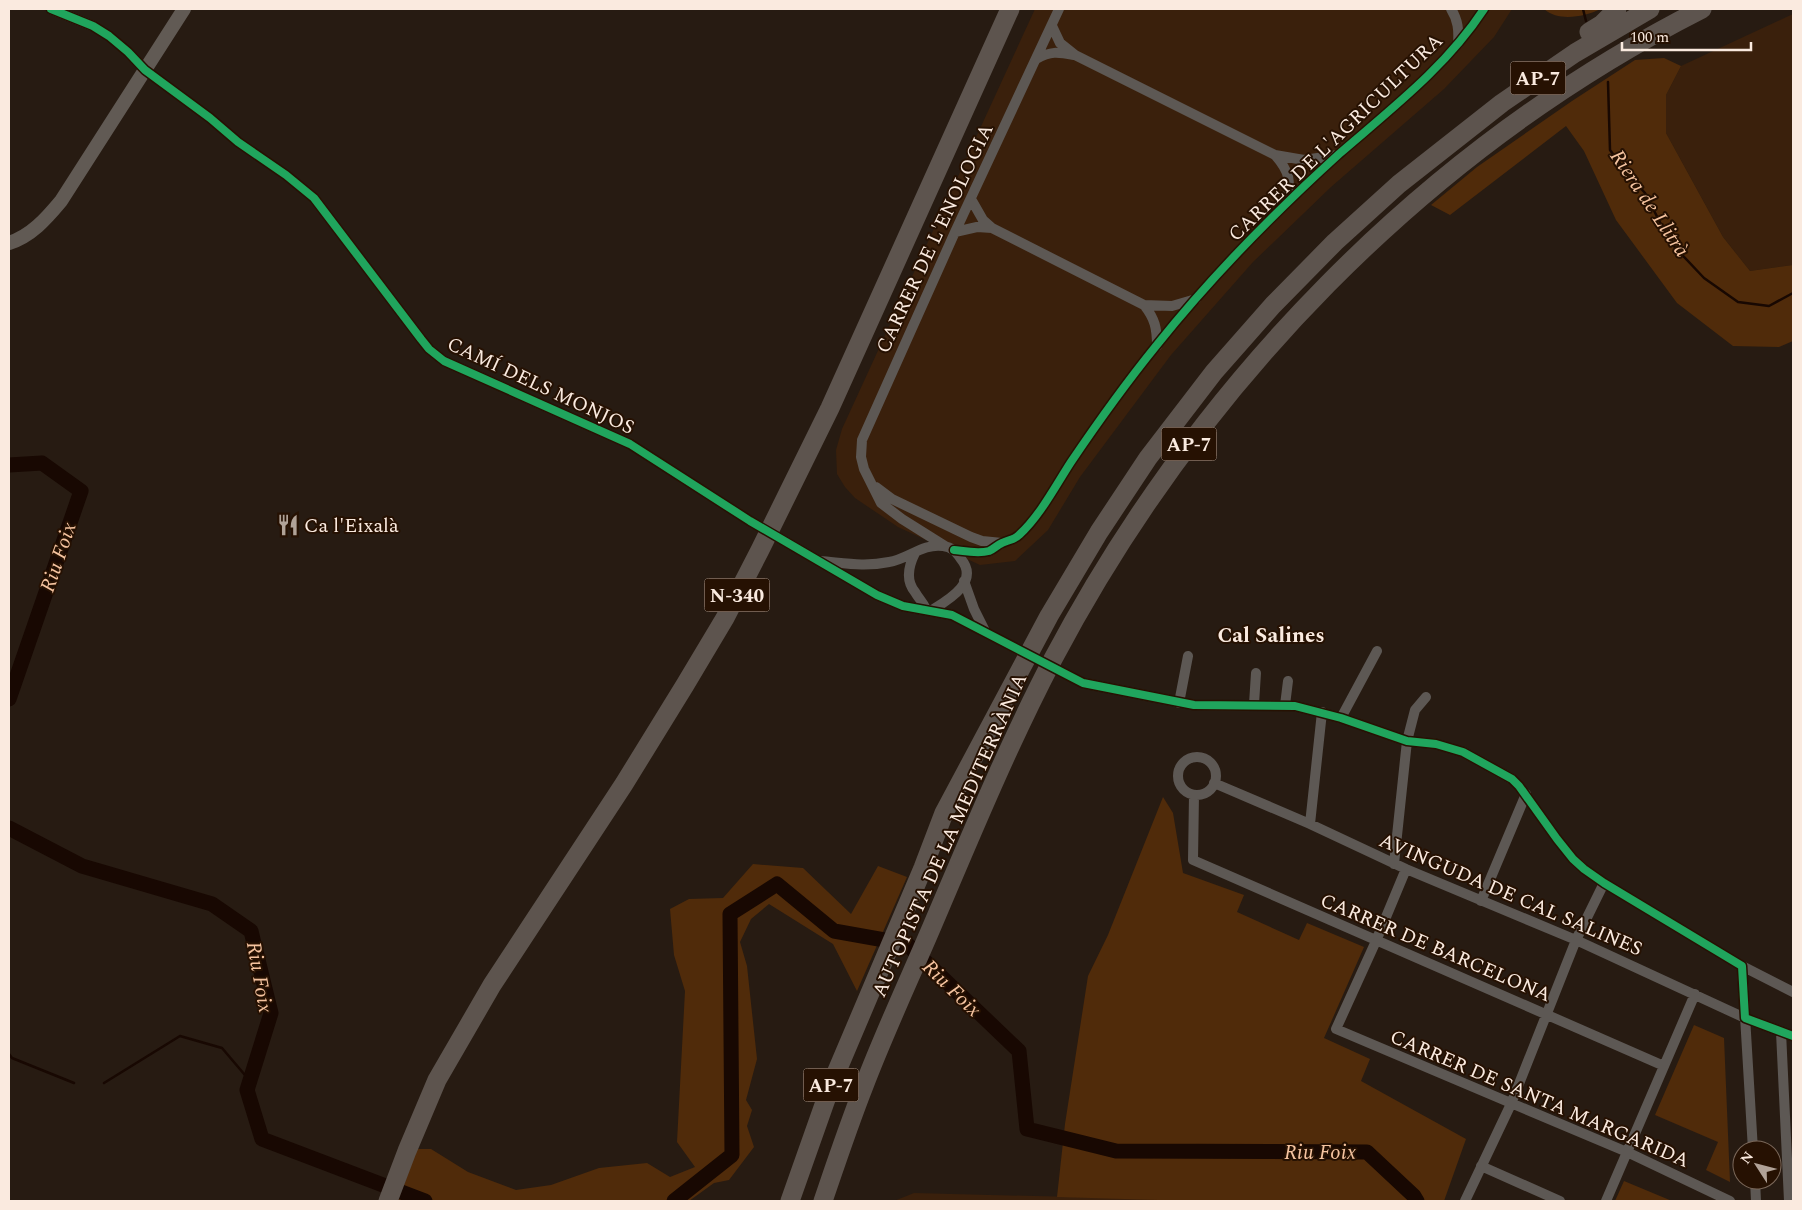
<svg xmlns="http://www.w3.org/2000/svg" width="1802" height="1210" font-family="Spectral,serif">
<rect width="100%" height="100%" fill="#271b12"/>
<path fill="#3a200c" d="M1035 9H1512L1494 37 1444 89 1331 187 1253 262 1171 355 1080 477 1048 530 1015 561 980 565 898 527 855 498 845 487 837 474 836 450 842 429Z
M1793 14V265L1750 271 1723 237 1666 133V95L1681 66Z
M914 1193 1191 1200 894 1201Z"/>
<path fill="#502b0a" d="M1544 9H1601C1583 17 1559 22 1544 9Z
M1664 58 1681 66 1666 95V133L1723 237 1750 271 1793 265V341L1779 347 1733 346 1677 303 1616 220 1584 151 1566 126 1450 215 1431 205 1477 167 1572 101 1635 60Z
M1163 797 1173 813 1183 873 1244 895 1237 912 1299 940 1307 923 1364 947 1324 1038 1370 1059 1361 1081 1466 1139 1444 1201H1191L1057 1197 1065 1124 1088 976 1108 935Z
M753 864 803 868 851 914 878 866 907 877 857 991 833 944 769 904 751 919 740 942 747 966 757 1059 746 1100 752 1110 747 1126 754 1147 729 1180 714 1183 689 1201H398L417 1149H431L468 1172 516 1190 551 1185 599 1168 647 1163 670 1177 695 1167 677 1142 685 991 674 955 670 909 689 899 723 898Z
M1694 1025 1724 1038 1730 1182 1706 1170 1718 1142 1655 1115Z
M1624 1181 1672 1201H1615Z"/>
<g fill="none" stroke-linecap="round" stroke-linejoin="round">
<path stroke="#180802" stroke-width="2.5" d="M1583 9 1586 21
M1608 82 1610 150 1627 173 1645 193 1670 242 1704 278 1738 302 1769 306 1793 293
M9 1054 12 1058 74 1083
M104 1083 180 1036 222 1048 250 1081"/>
<path stroke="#180802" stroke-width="15" d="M9 465 42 463 81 491 9 699
M9 828 82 866 212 904 251 931 271 1013 247 1090 262 1139 425 1201
M674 1201 732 1155 730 914 777 884 834 931 907 944 1019 1051 1027 1129 1116 1151 1367 1152 1414 1196 1417 1201"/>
<path stroke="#5d5854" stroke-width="10" d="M51 9 93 26 109 36 128 52 145 70 210 118 238 142 286 175 314 198 421 339 429 349 444 361 630 444 750 521 877 595 903 606 952 615 1083 683 1194 705 1295 706 1341 718 1407 741 1436 744 1463 752 1512 779 1519 786 1557 839 1573 859 1584 869 1604 883 1742 966 1793 992
M1451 9C1458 20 1459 30 1458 44
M1052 26 1060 43 1075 55 1275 155 1304 160 1338 155
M1036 59C1051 51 1057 52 1074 55
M1275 155C1290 172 1291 181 1287 203
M971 199 983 220 992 228 1144 305 1172 306 1196 299
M955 232 977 227 992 228
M1144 305C1155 319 1157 328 1157 346
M876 487 892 499 971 537 982 541 1002 543
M945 546 902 519 881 503 864 469 861 457 862 440 955 232 1059 9
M954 550C964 551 978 554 989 551 994 549 997 545 1002 543 1008 540 1014 540 1019 535 1040 516 1056 485 1071 462 1098 422 1126 383 1156 346 1211 277 1274 213 1339 154 1391 109 1446 67 1484 9
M915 553C909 565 905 580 915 592 919 599 923 602 926 609
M820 561C845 563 864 567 889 562 908 559 923 543 943 546 952 547 956 552 961 559 980 582 948 600 932 610
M964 581 974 609 985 631
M1179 703 1188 656
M1254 704 1256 673
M1285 705 1288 681
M1341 718 1377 651
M1178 776a19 19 0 1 1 38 0a19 19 0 1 1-38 0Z
M1214 783 1310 824 1406 869 1576 940 1745 1018 1793 1036
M1194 795 1193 860 1664 1066
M1310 824 1322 712
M1394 864 1407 741 1415 710 1426 697
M1406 869 1376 941 1336 1029 1627 1152 1730 1201
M1481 901 1526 794
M1742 966 1753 1150
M1781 1032 1789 1201
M1481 1166 1560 1201
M1755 1180 1756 1201
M1465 1201 1511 1104 1576 940 1604 883
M1606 1201 1695 994"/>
<path stroke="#615a54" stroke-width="14" d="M9 243C31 236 46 219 61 201L184 9"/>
<path stroke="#5d544e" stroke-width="19" d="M1589 32 1602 24 1617 9
M388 1201 407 1151 437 1080 492 985 624 784 685 685 725 618 760 550 830 408 1010 9
M790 1201 831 1085 923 868 944 813 1049 616 1099 532 1148 458 1214 372 1273 305 1335 242 1399 184 1502 103 1575 53 1650 9
M823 1201C836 1163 849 1124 864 1086 885 1031 910 978 933 924 971 835 1008 745 1053 659 1198 385 1424 150 1702 9"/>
<g stroke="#261102" stroke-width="11">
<path id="cycleway" d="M51 9 93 26 109 36 128 52 145 70 210 118 238 142 286 175 314 198 421 339 429 349 444 361 630 444 750 521 877 595 903 606 952 615 1083 683 1194 705 1295 706 1341 718 1407 741 1436 744 1463 752 1512 779 1519 786 1557 839 1573 859 1584 869 1604 883 1742 966 1745 1018 1793 1036
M954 550C964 551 978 554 989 551 994 549 997 545 1002 543 1008 540 1014 540 1019 535 1040 516 1056 485 1071 462 1098 422 1126 383 1156 346 1211 277 1274 213 1339 154 1391 109 1446 67 1484 9"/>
</g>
<use href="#cycleway" stroke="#20a55d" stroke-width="8"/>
</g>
<defs>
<g id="restaurant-bare" transform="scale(1.725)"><path d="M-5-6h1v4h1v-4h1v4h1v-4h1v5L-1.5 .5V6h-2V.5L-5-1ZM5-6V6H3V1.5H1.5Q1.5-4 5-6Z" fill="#b0a297" stroke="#261102" stroke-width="2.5" paint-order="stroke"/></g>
</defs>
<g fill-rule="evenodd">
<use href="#restaurant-bare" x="288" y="525"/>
</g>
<g text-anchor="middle" stroke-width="4" stroke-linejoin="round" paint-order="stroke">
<g fill="#261102" stroke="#baa99d" stroke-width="1">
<rect x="1510.5" y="61.5" width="55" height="33" rx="4"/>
<rect x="1161.5" y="427.5" width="55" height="33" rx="4"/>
<rect x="704.5" y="578.5" width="65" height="33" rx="4"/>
<rect x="803.5" y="1068.5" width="55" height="33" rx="4"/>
</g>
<g font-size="19" font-weight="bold" fill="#faeadf">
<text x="1538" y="85">AP-7</text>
<text x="1189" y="451">AP-7</text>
<text x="737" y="602">N-340</text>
<text x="831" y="1092">AP-7</text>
</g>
<g font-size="20" fill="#faeadf" stroke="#261102">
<text transform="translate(1335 137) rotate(-44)" y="7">CARRER DE L'AGRICULTURA</text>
<text transform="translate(934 238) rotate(-65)" y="7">CARRER DE L'ENOLOGIA</text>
<text transform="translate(541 385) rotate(25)" y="7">CAMÍ DELS MONJOS</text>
<text transform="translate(949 835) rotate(-66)" y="7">AUTOPISTA DE LA MEDITERRÀNIA</text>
<text transform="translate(1511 894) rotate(23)" y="7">AVINGUDA DE CAL SALINES</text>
<text transform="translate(1436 947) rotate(23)" y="7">CARRER DE BARCELONA</text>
<text transform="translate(1540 1098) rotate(23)" y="7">CARRER DE SANTA MARGARIDA</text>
</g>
<g font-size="20" fill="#faeadf" stroke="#261102" text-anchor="start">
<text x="304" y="532">Ca l'Eixalà</text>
</g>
<g font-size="21" font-style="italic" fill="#f5c39f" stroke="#261102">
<text transform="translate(1650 203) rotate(56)" y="7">Riera de Llitrà</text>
<text transform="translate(58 557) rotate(-71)" y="7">Riu Foix</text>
<text transform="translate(260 977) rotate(80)" y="7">Riu Foix</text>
<text transform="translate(952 988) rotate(44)" y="7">Riu Foix</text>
<text x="1320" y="1159">Riu Foix</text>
</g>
<g font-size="21" font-weight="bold" fill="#faeadf" stroke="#261102">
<text x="1271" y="642">Cal Salines</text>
</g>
</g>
<rect width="1802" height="1210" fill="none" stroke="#faeadf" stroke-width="20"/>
<g transform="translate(1757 1165) rotate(306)"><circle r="24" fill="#261102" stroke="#7b685a"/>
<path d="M0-4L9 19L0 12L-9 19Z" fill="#b0a297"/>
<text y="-8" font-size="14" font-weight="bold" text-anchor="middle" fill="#faeadf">N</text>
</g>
<path d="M1622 42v8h129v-8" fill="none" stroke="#faeadf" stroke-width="2.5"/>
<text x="1630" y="42" font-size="15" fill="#faeadf" stroke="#261102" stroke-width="4" paint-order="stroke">100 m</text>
</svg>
